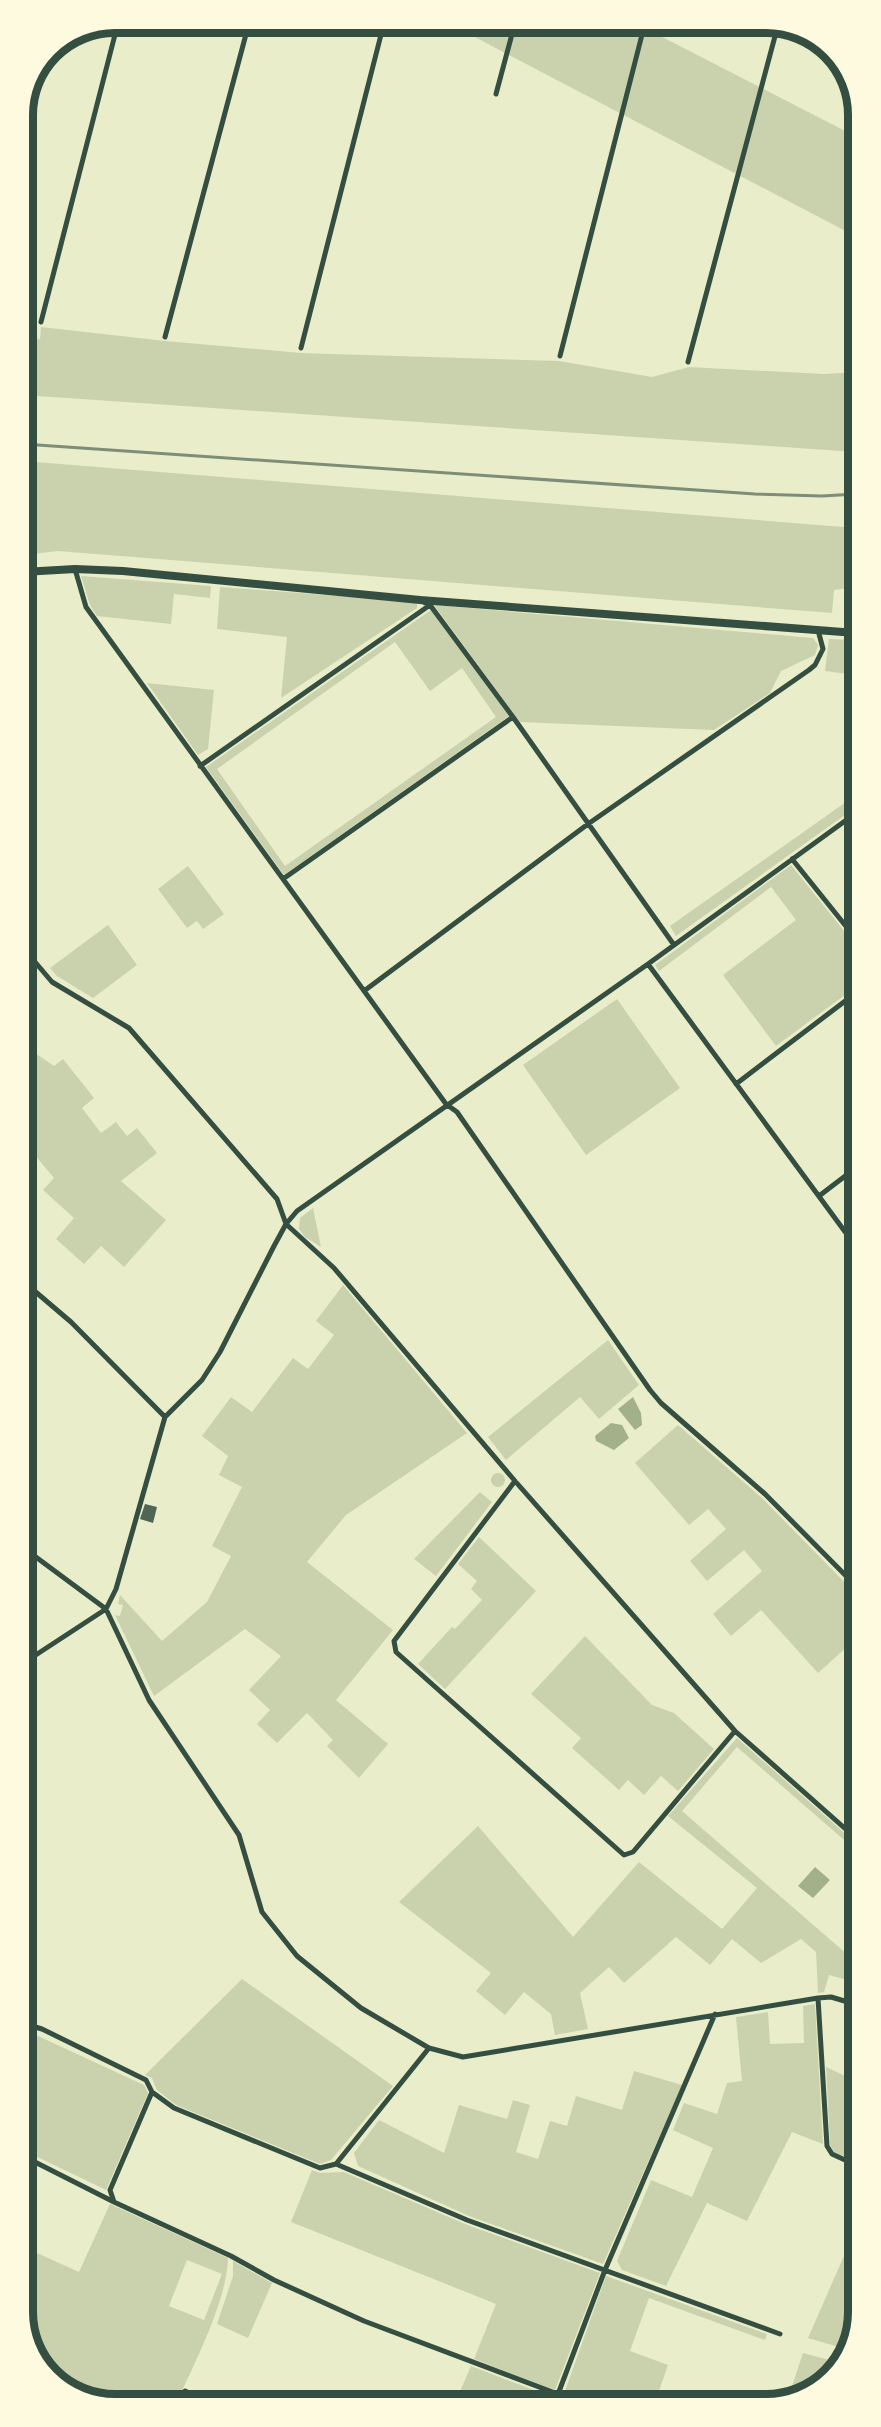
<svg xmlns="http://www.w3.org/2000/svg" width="881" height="2427" font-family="Montserrat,sans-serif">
<rect width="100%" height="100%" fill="#e9edc9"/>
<path fill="#cad2ad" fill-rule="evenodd" d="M448 23H635L855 136V236Z
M41 327 165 341 301 353 559 361 652 377 689 367 824 374 856 372V452L23 395V338L40 339Z
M23 461 856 528V587L834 590 832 613 58 551 23 555Z
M81 576 211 586 210 598 174 594 171 624 97 616 90 605Z
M220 587 417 602V608L281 698 287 637 217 629Z
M434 605 813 638 818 645 815 655 781 671 770 693 714 730 520 722Z
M431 610 509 716 284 875 206 767ZM395 642 430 691 462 668 496 717 285 866 217 769Z
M829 639 856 640V675L825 671Z
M147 683 214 690 208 749 198 755Z
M856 795V807L676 936 670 926Z
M791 865 857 947V986L776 1046 723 975 796 920 771 887 659 971 655 965Z
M188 866 224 914 203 929 197 921 187 928 158 889Z
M108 925 137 965 93 998 57 976 50 968Z
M617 999 680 1088 586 1155 523 1065Z
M29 1049 54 1066 63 1059 94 1098 82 1108 101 1133 116 1122 127 1136 137 1128 157 1153 121 1181 166 1220 124 1267 101 1246 84 1264 56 1239 74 1218 43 1190 54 1178 24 1142V1052Z
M313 1208 321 1247 305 1237 299 1229 300 1218Z
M343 1285 467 1433 346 1515 307 1562 393 1630 336 1700 388 1744 359 1778 327 1746 333 1740 307 1713 277 1743 257 1724 270 1710 249 1690 281 1656 245 1629 154 1696 115 1615 120 1616 123 1605 118 1604 120 1595 162 1641 207 1602 231 1556 212 1546 242 1487 219 1475 228 1456 202 1436 231 1397 252 1412 293 1358 308 1369 334 1335 316 1321Z
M608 1340 639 1385 599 1419 580 1397 506 1460 488 1437Z
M678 1425 762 1498 857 1595 858 1637 818 1673 761 1610 731 1636 713 1614 762 1571 744 1550 707 1581 690 1561 726 1529 708 1509 689 1525 635 1463Z
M491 1480a7 7 0 1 1 14 0a7 7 0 1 1-14 0Z
M480 1492 492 1502 436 1576 414 1559Z
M479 1537 536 1591 445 1689 418 1664 452 1627 455 1629 482 1600 471 1589 477 1581 458 1564Z
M585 1636 652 1705 674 1713 714 1749 678 1791 661 1776 644 1795 628 1780 619 1790 572 1748 581 1738 531 1694Z
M737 1738 858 1845V1852L737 1747 682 1811 856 1962 858 1960V1999L854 1998 858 1983 829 1975 824 1992 818 1993 816 1952 801 1939 761 1963 732 1939 710 1965 676 1937 624 1983 609 1967 580 1993 588 2029 555 2035 551 2014 524 1992 505 2015 476 1991 491 1973 399 1902 478 1826 573 1937 639 1862 722 1929 757 1888 668 1816Z
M242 1979 393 2086 331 2160 320 2164 176 2105 157 2090 152 2078 145 2075Z
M815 2004 823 2144 792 2132 747 2221 707 2203 666 2286 622 2270 617 2261 651 2180 692 2197 713 2148 673 2130 684 2103 717 2114 727 2083 742 2081 736 2017 768 2012 770 2044 804 2043 803 2006Z
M25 2033 38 2036 144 2085 148 2093 106 2190 25 2151Z
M826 2067 858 2082V2135L848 2158 834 2152 830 2145Z
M634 2071 682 2085 603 2264 469 2216 358 2166 354 2153 379 2120 444 2153 459 2105 507 2119 513 2100 530 2105 516 2152 538 2159 550 2121 567 2126 576 2096 622 2110Z
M312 2170 320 2173 344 2172 465 2224 600 2273 555 2390 474 2359 496 2304 291 2222Z
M110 2204 228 2258C227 2301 194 2364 176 2404H108L58 2385 26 2337V2248L79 2272ZM187 2260 222 2274 204 2320 169 2306Z
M858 2224V2313L846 2349 808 2338Z
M233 2261 272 2283 248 2338 217 2324 233 2276Z
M606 2276 767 2334 765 2340 649 2298 630 2351 668 2365 655 2402H598L565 2391Z
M803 2353 841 2363 840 2368 791 2401H787Z
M471 2366 552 2397 551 2402 455 2403Z"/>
<path fill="#a3b18a" d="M633 1397 641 1413 642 1425 635 1430 618 1409Z
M611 1423 622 1425 629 1438 614 1450 596 1441 595 1436Z
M815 1867 830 1880 813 1898 798 1886Z"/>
<path fill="#4f6655" d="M145 1504 157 1507 153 1523 140 1519Z"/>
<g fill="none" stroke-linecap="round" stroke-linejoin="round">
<path stroke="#344e41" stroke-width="5" d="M496 94 515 23
M41 322 118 23
M165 337 249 23
M301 348 384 23
M560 356 645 23
M688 362 778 25
M75 569 86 607 446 1104 457 1112 650 1390 661 1403 765 1494 857 1587
M425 603 430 605 513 717 674 945
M200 766 430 605
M792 859 857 940
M283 879 513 717
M24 949 52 982 129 1028 277 1199 286 1224 334 1268 515 1481 735 1731 858 1840
M648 964 857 1248
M364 991 588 824 809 670 815 665 823 649 818 630
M736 1084 857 992
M819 1196 857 1167
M24 1282 71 1322 165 1417
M515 1481 394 1641 396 1652 624 1855 633 1852 735 1731
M25 1549 106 1609 149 1700 239 1835 262 1912 297 1956 361 2008 429 2048 463 2057 818 1998 831 1997 858 2005
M25 1662 106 1609 116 1589 165 1417 202 1380 220 1352 274 1246 286 1224 297 1211 648 964 856 813
M818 1998 827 2146 832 2154 858 2166
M25 2024 42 2029 146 2080 152 2092 174 2108 320 2168 336 2164 429 2048
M152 2092 110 2190 114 2202 231 2256 274 2280 364 2321 579 2402
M25 2157 114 2202
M336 2164 467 2220 780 2334
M185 2391 213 2404
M555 2402 605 2270 715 2014"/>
<path stroke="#344e41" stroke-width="8" d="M23 572 75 569 123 571 420 600 856 633"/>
<path stroke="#7c8e77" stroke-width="3" d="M23 444 755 494 822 496 856 494"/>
</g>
<path d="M0 0H881V2427H0ZM115 33H766A82 82 0 0 1 848 115V2312A82 82 0 0 1 766 2394H115A82 82 0 0 1 33 2312V115A82 82 0 0 1 115 33Z" fill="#fefae0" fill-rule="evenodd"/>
<path fill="none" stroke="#344e41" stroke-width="8" d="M115 33H766A82 82 0 0 1 848 115V2312A82 82 0 0 1 766 2394H115A82 82 0 0 1 33 2312V115A82 82 0 0 1 115 33Z"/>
</svg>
